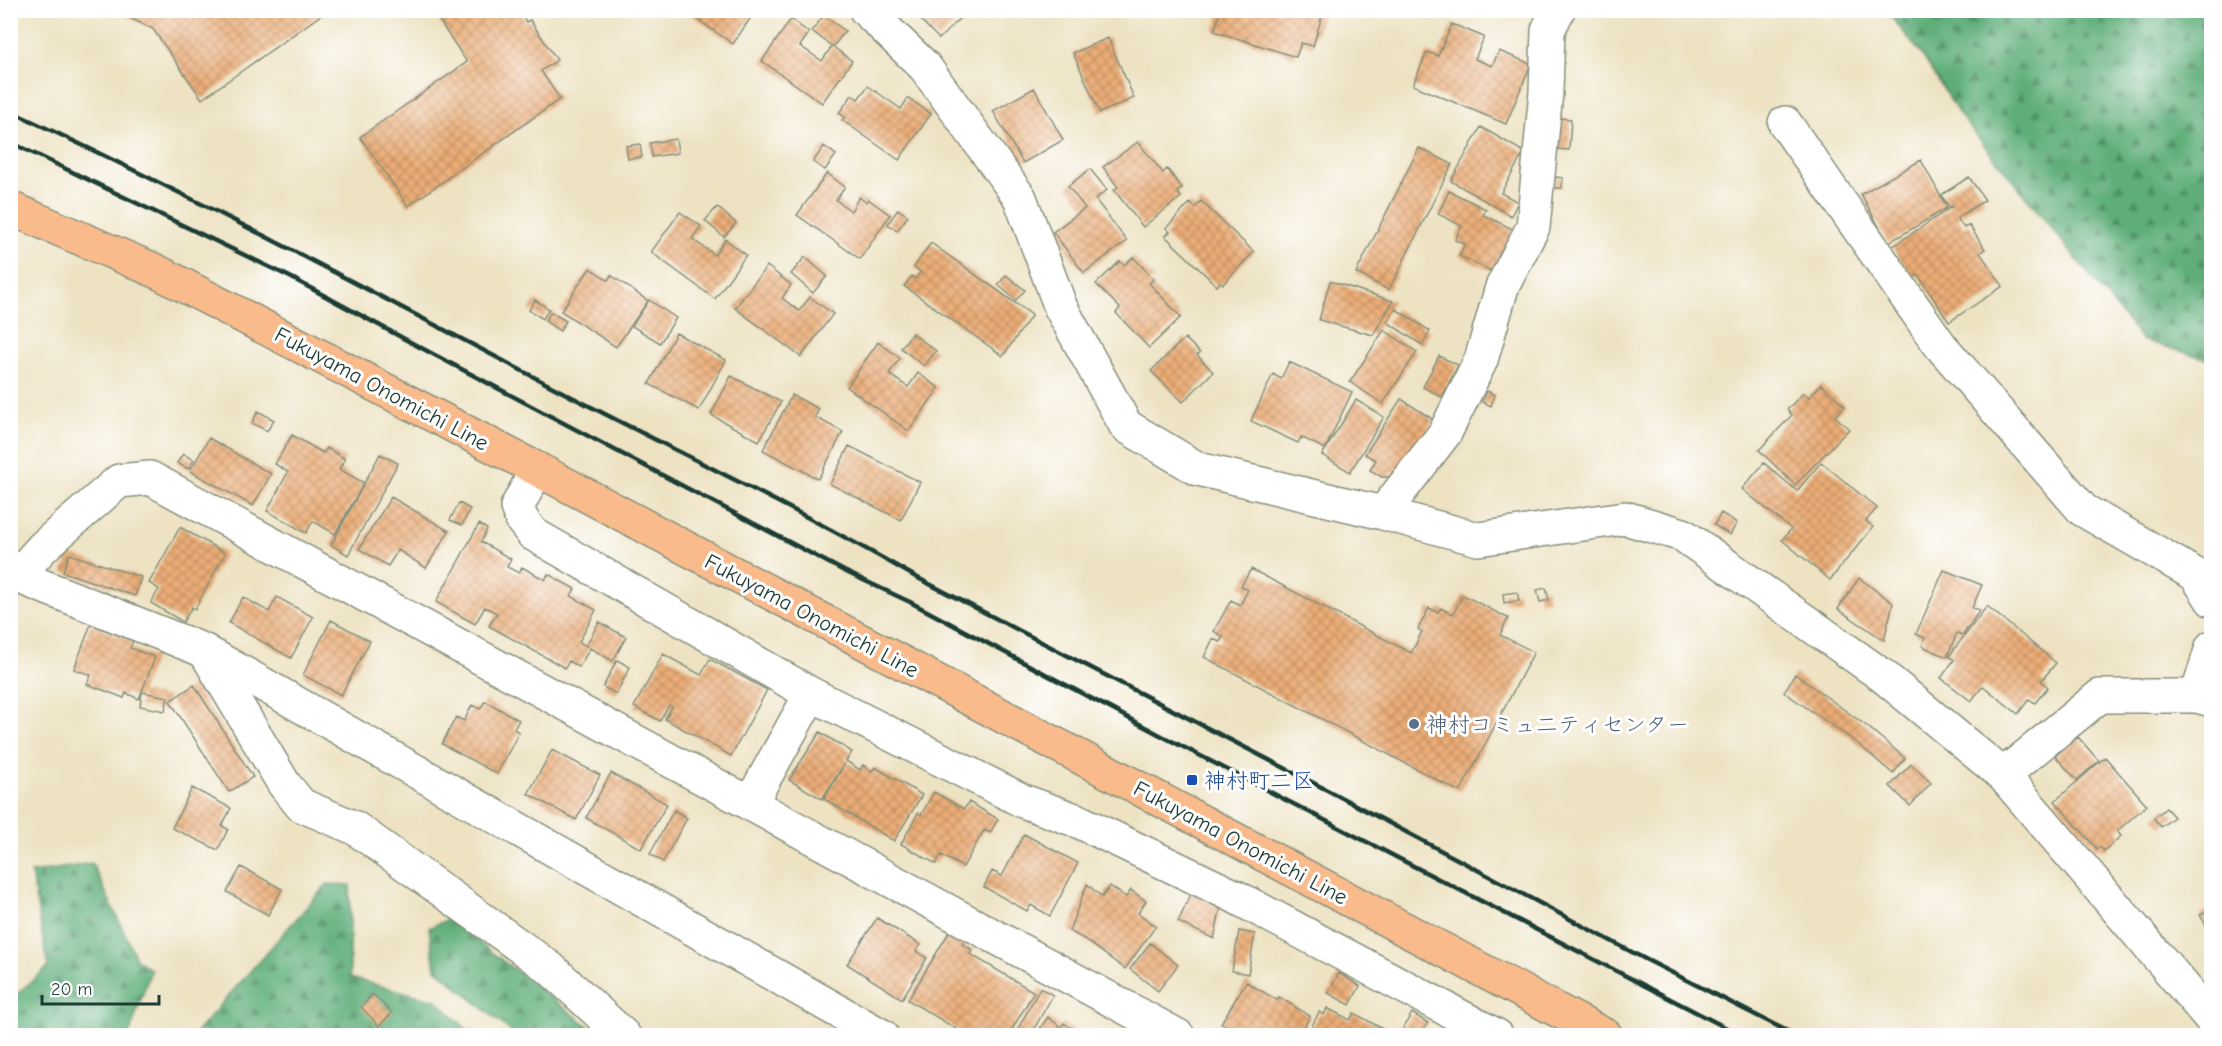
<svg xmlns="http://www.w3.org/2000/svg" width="2222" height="1046" font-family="'Comic Neue','Klee One',sans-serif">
<defs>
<pattern id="forest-firs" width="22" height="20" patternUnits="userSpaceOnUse" patternTransform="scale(1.5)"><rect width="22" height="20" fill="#5fae79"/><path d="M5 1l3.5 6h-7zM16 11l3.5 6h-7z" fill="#4e8f64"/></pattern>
<pattern id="building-cross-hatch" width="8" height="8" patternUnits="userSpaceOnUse" patternTransform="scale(1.5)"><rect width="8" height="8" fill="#ecad77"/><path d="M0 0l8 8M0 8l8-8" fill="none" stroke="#bf8e62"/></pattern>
</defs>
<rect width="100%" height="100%" fill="#fff"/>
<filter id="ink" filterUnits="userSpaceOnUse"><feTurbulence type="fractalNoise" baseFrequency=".0167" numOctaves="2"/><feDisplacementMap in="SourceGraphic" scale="12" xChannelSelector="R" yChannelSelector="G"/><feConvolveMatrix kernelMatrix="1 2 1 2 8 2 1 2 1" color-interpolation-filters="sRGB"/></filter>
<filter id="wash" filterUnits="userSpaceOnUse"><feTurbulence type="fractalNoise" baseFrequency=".008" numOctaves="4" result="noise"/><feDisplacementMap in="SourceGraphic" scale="24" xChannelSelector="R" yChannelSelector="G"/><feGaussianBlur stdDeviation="1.35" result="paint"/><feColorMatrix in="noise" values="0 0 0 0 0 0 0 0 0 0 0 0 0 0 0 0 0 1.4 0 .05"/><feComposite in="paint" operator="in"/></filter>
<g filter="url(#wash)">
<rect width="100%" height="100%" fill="#ede2c2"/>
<path fill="url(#forest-firs)" stroke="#3f7656" stroke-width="1.5" d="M1886 11H2211V360L2142 340 1959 114 1920 52Z
M92 863 137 960 151 970 129 1035H11V999L48 967 31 873Z
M327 884 350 885V978L436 1000 473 1035 193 1036Z
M448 919 600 1035H515L435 968 429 928Z"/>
<g id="blocks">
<path fill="url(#building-cross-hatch)" d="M113 10H328L202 99 153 29Z
M432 10H519L526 22 530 20 557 60 541 71 560 99 408 206 360 137 467 62Z
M684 10H756L733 44Z
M911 10H968L939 39Z
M1221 10H1316L1323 13 1313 46 1301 43 1296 57 1214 31Z
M824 15 845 31 833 47 812 31Z
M791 19 809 33 800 46 822 61 832 46 852 61 822 103 762 61Z
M1452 24 1484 37 1475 59 1492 66 1499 51 1531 64 1506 124 1413 85 1427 52 1438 56Z
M1108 38 1134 98 1100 113 1073 53Z
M868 86 901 109 908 98 931 114 899 160 842 120 845 117 839 113 852 95 858 99Z
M1034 88 1063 140 1023 163 993 111Z
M1558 118 1571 119 1569 150 1556 149Z
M1481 127 1524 152 1501 193 1518 202 1511 216 1451 181Z
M676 139 678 153 652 157 650 143Z
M1138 142 1163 173 1167 169 1182 188 1177 192 1181 197 1143 227 1114 190 1118 187 1103 167Z
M640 144 642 157 628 159 626 146Z
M824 146 836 155 825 170 813 162Z
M1419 148 1452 164 1389 290 1356 273Z
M1921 160 1947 208 1888 243 1861 194Z
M1090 169 1107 190 1095 199 1127 241 1084 273 1053 232 1085 208 1068 186Z
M827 173 845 187 836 200 851 211 859 197 866 202 868 199 890 215 860 259 797 215Z
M1554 177 1563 178 1562 188H1553Z
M1969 177 1985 200 1957 218 1964 228 1969 225 1985 249 1980 253 2003 286 1949 322 1918 275 1913 279 1892 247 1953 206 1949 207 1941 195Z
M1449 191 1486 209 1483 215 1513 229 1493 272 1459 256 1465 244 1455 240 1462 226 1438 214Z
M1201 201 1254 252 1223 284 1220 282 1217 286 1165 236 1170 232 1166 228 1190 203 1195 208Z
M717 207 736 223 724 237 705 221Z
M898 209 908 216 897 231 888 224Z
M680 212 701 226 692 239 715 255 725 239 746 255 715 299 651 252Z
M931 243 1032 315 1003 356 904 286 912 276 915 279 921 272 914 267Z
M805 257 827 276 813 293 791 274Z
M1133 257 1154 279 1149 283 1181 317 1149 348 1116 313 1120 308 1096 284 1120 261 1124 265Z
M767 266 791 285 782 298 799 311 810 297 833 314 801 357 735 308Z
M590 268 608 280 611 275 648 301 616 347 561 311Z
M1006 275 1025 290 1016 300 998 285Z
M1330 281 1393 301 1373 335 1319 320Z
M535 300 549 309 543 319 529 310Z
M649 300 676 318 660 343 632 326Z
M1396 309 1430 331 1422 345 1387 322Z
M551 312 566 321 560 331 545 321Z
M1384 330 1417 352 1383 404 1350 382Z
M676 333 726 360 699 410 649 384Z
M912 333 936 351 924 366 901 348Z
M1185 338 1200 353 1197 355 1213 372 1183 402 1151 371Z
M878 342 900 358 889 374 908 387 918 373 939 388 909 431 847 387Z
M1439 356 1458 365 1442 397 1423 387Z
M1289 362 1352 392 1325 449 1301 437 1298 443 1251 421 1273 374 1281 379Z
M731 376 781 402 759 441 711 415Z
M1821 384 1845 406 1835 416 1849 429 1795 485 1759 450 1792 415 1787 410 1803 393 1809 397Z
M1487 391 1495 395 1491 406 1482 402Z
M792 395 819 409 815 417 843 432 818 479 763 450Z
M1401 399 1434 420 1398 475 1393 472 1389 477H1382L1370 470 1376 460 1365 454Z
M1356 400 1384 417 1350 472 1322 455Z
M258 411 274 420 267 431 252 423Z
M292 435 323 453 327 448 345 459 339 469 364 483 335 534 313 521 306 533 267 511 288 472 275 464Z
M209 438 271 474 253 506 190 471Z
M849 446 920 482 901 520 830 484Z
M183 454 194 460 188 469 177 463Z
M380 454 398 463 348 555 331 545Z
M1821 462 1877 508 1866 521 1873 527 1830 580 1782 540 1791 529 1742 489 1764 463 1797 491Z
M391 497 449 531 426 568 398 550 388 566 359 549Z
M459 503 470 509 462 525 450 520Z
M1721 513 1737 523 1730 535 1714 525Z
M479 524 487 529 481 542 511 559 507 567 519 573 522 567 545 580 548 574 575 589 571 596 596 610 579 642 586 646 599 622 626 637 613 661 590 648 579 667 569 661 565 668 489 626 497 613 485 607 475 624 436 602Z
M180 527 225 553 195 609 192 607 183 622 151 603 159 589 149 583Z
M69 554 141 577 135 596 63 572Z
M1251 569 1411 653 1422 632 1418 629 1429 608 1438 612 1440 608 1453 614 1463 595 1508 618 1500 635 1534 652 1460 792 1204 657 1213 639 1220 642 1223 637 1214 631 1231 600 1240 605 1248 590 1241 586Z
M1944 570 1982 585 1972 608 1980 610 1963 635 1957 633 1947 657 1922 646 1925 638 1916 634Z
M1859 578 1893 603 1884 640 1838 609Z
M1546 588 1549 600 1540 602 1537 590Z
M1517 592 1519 601 1504 603 1503 594Z
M243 597 269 612 277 597 313 617 291 658 229 623Z
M1987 606 2056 663 2041 681 2048 687 2035 703 2029 699 2018 714 1983 686 1971 701 1941 678 1954 660 1949 656Z
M331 620 370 641 341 695 303 675Z
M91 624 133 641 130 648 155 657 139 699 126 693 124 698 87 684 91 675 74 669Z
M663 654 701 675 710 659 767 690 731 756 665 719 672 707 669 705 660 721 634 707Z
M617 660 630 667 616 694 603 687Z
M1795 674 1868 727 1905 758 1893 774 1856 742 1784 692Z
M194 685 253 777 229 792 170 701Z
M142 692 168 697 165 711 140 706Z
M485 701 519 720 514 729 519 732 497 774 442 744 456 717 464 721 472 705 480 709Z
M820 732 852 752 846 761 860 770 863 765 872 771 875 767 922 795 894 841 824 799 845 763 822 799 789 780Z
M2078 737 2099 761 2077 780 2055 756Z
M552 750 600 775 576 820 528 794Z
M2105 757 2147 805 2117 831 2121 836 2104 851 2100 847 2097 849 2055 801Z
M1911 764 1931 783 1910 806 1890 786Z
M611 773 667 804 641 849 586 818Z
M192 788 231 808 222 826 228 829 218 850 172 828Z
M934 792 964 809 969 802 998 819 990 833 984 830 963 867 941 855 936 864 901 844 918 813 921 815Z
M2166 808 2174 817 2161 827 2154 818Z
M674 810 687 818 663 862 650 854Z
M1024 834 1078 863 1050 916 1031 905 1027 911 984 887 992 871 1002 876Z
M241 867 282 889 268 915 227 892Z
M1087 884 1102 897 1110 886 1126 897 1131 890 1146 901 1138 913 1156 926 1125 969 1084 939 1069 931Z
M1192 892 1221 906 1214 939 1178 922Z
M2212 908V935L2200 915Z
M877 918 921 945 916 951 927 958 902 999 847 964Z
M954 924 969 933 962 944 973 950 970 954 1034 992 1008 1036H968L908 1000Z
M1239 931 1255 934 1248 974 1232 971Z
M1150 943 1178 965 1158 991 1130 969Z
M1339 973 1360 986 1350 1005 1328 993Z
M1246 982 1277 1000 1279 997 1310 1016 1299 1036H1241L1221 1023Z
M1040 988 1053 995 1030 1036H1014Z
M373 994 392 1013 379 1026 361 1007Z
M1327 1008 1350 1020 1354 1013 1392 1034 1391 1036H1307L1319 1012 1324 1015Z
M1412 1013 1428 1023 1420 1036H1408L1410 1033 1403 1028Z
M1048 1017 1061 1027 1064 1023 1077 1033 1075 1036H1035Z"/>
</g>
</g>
<g filter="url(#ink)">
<use href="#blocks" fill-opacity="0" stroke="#86907b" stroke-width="1.5"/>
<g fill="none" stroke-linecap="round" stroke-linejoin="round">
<g stroke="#86907b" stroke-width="36">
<path id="minor" d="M866 10 925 67 1020 198 1061 308 1126 426 1198 469 1383 513 1478 539 1625 518 1683 535 1883 676 2003 775 2212 1020
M1785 123 1940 345 2083 510 2196 575 2212 600
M537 469 517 507 522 520 533 534 811 694 1023 801 1078 821 1234 896 1497 1036
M1383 513 1445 433 1481 360 1502 287 1533 227 1546 92 1548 30 1558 10
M10 573 17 576 43 547 119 481 150 478 1178 1036
M17 576 205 651 284 784 301 805 355 828 550 968 624 1036
M206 652 882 1036
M2197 696 2212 647
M2003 775 2100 696H2197L2212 700
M750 804 811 694"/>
</g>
<g stroke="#86907b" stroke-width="36">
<path id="major" d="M10 208 156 271 537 469 1606 1036"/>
</g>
<use href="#minor" stroke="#fff" stroke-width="33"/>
<use href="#major" stroke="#fabb8c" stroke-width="33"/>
<path stroke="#1f3d34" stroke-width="4.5" d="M10 111C200 199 385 299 570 396 685 456 802 511 914 576L1329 791 1645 959 1797 1036
M10 142 290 277 412 343 844 571 910 602 1162 736 1742 1036"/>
</g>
</g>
<circle fill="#5c6f8a" stroke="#fff" stroke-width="2" cx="1414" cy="724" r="6"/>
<rect fill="#1a4fb4" stroke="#fff" stroke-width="2" x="1186" y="774" width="12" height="12" rx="3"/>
<g text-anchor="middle" stroke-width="6" stroke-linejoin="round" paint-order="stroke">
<g font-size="22" fill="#1f3d34" stroke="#fff">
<text transform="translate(382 388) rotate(28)" y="8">Fukuyama Onomichi Line</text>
<text transform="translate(812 615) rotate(28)" y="8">Fukuyama Onomichi Line</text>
<text transform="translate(1241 842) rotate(28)" y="8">Fukuyama Onomichi Line</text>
</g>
<g font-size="22" fill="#4e5e75" stroke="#fff" text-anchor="start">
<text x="1426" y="732">神村コミュ二ティセンター</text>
</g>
<g font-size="22" fill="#164399" stroke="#fff" text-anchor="start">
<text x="1204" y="788">神村町二区</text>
</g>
</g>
<rect width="2222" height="1046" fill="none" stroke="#fff" stroke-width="36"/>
<path d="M42 995v9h117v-9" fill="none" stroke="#1f3d34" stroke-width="3"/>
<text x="51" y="995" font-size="18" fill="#1f3d34" stroke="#ffffff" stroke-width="4.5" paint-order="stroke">20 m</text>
</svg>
